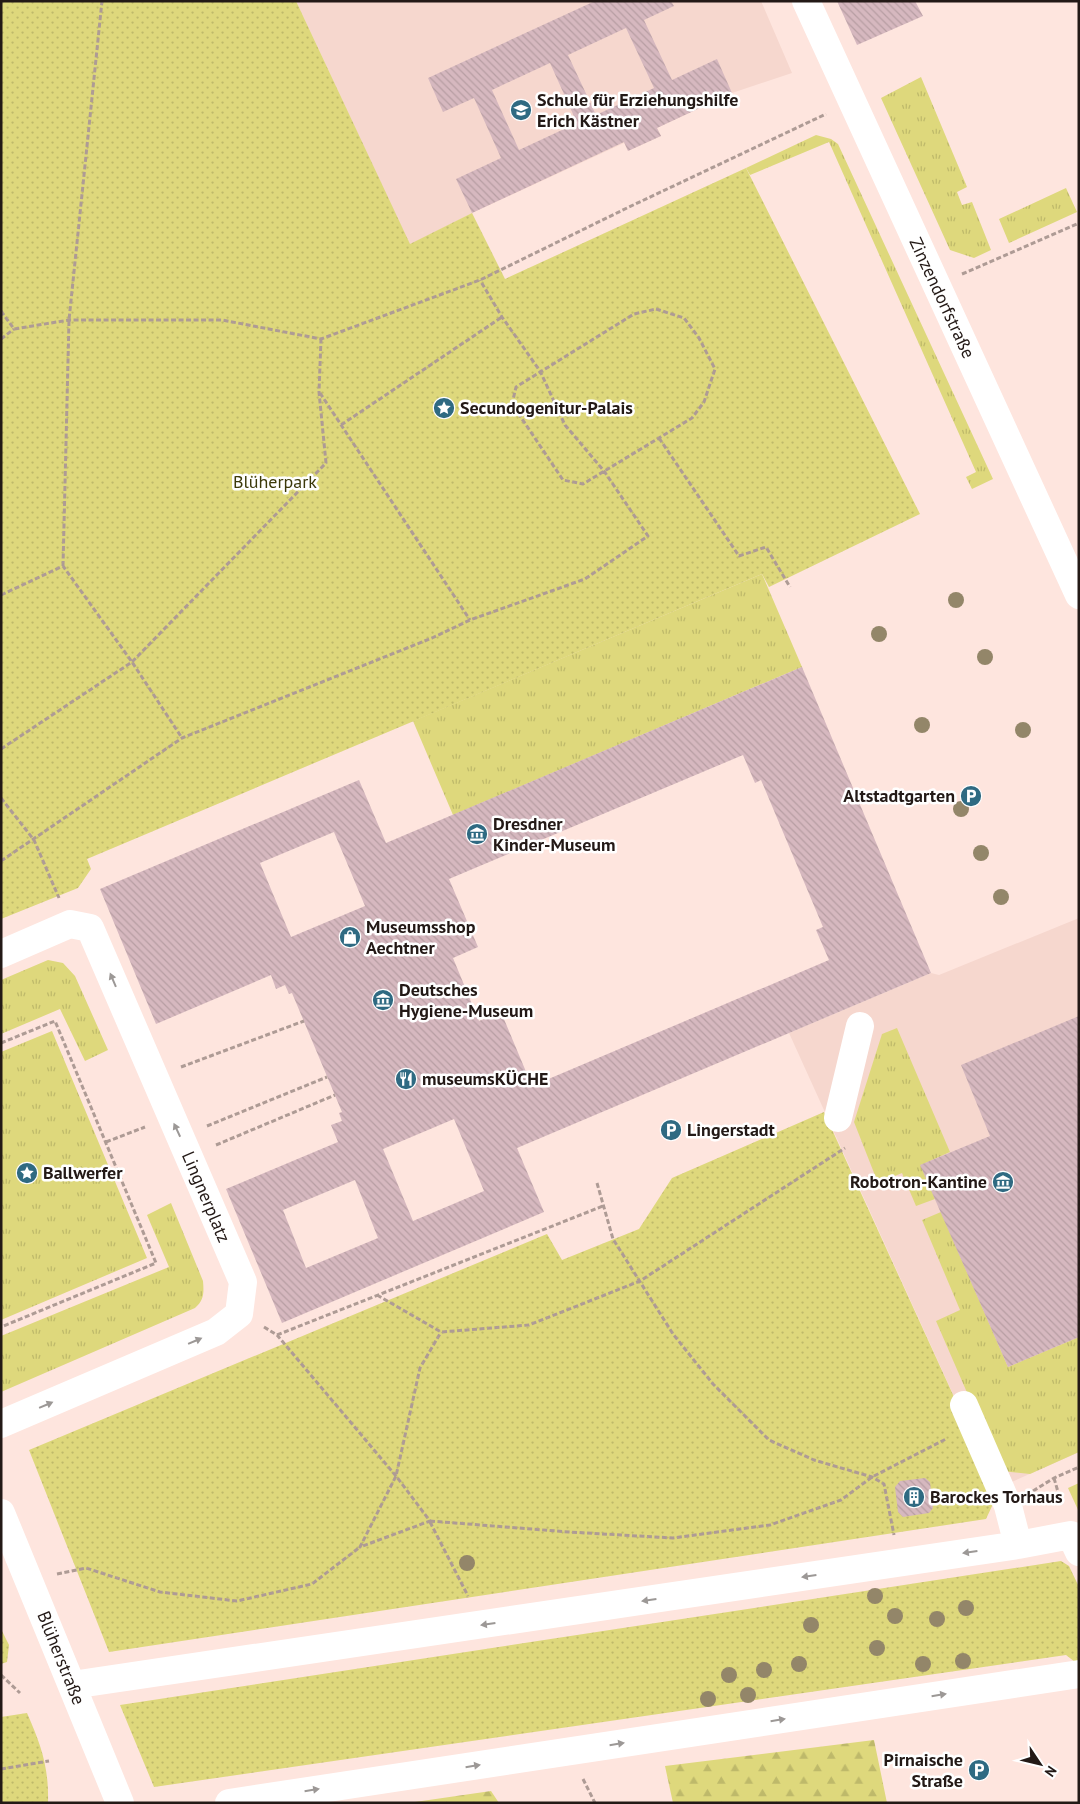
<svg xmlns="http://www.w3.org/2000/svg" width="1080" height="1804" font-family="'PT Sans',sans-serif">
<defs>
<pattern id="grass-tufts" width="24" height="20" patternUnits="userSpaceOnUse" patternTransform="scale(1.25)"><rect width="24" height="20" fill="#ded87c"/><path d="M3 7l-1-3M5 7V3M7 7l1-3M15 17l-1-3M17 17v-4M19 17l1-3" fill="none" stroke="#beb96a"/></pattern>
<pattern id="forest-firs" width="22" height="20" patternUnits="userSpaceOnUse" patternTransform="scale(1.25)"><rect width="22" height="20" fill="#ded87c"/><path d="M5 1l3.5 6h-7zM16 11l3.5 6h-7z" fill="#beb96a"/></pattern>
<pattern id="park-dots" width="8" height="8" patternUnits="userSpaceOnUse" patternTransform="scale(1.25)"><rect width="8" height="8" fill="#ded87c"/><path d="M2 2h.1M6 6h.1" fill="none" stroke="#beb96a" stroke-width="1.8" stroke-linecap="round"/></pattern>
<pattern id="building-back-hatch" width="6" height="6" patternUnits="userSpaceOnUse" patternTransform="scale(1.25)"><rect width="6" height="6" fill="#d6b8bf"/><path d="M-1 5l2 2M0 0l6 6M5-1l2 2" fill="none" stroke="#b79ea3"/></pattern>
</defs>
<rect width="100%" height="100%" fill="#fee5de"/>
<path fill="#f6d7ce" d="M296 1H761L792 73 732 93 657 128 661 136 628 151 624 143 472 213 410 245Z
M1079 918V1452L996 1489 789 1033 931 973 939 975Z"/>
<path fill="url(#grass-tufts)" d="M921 77 967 187 957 192 962 205 972 202 991 250 974 258 950 250 881 98Z
M816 135 831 139 838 144 993 479 972 489 966 477 976 472 829 142 750 175 746 168Z
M1066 188 1077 212 1009 243 999 219Z
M762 574 802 667 453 815 413 721Z
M48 960 63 963 75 976 108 1050 85 1061 60 1009 1 1034V980Z
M897 1028 950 1152 921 1165 935 1199 916 1206 902 1173 878 1183 854 1122 882 1034Z
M52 1031 147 1258 1 1320V1052Z
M171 1203 203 1281C204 1293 204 1300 195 1308L1 1392V1336L169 1267 147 1215Z
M941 1212 1008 1367 1079 1337V1452L1030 1474 1001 1471 936 1321 960 1310 922 1220Z"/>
<path fill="url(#forest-firs)" d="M874 1740 887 1803H673L665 1766Z
M491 1791 499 1803H408Z"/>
<path fill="url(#park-dots)" d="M1 1H296L410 244 472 213 505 279 746 168 920 514 769 587 762 574 87 859 91 869 78 888 1 919Z
M824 1112 996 1489 993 1504 986 1519 109 1652 29 1450 547 1234 562 1260 639 1229 672 1178Z
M1061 1561 1069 1566 1079 1587V1661L1075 1662 1066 1655 154 1787 120 1705Z
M1 1629 9 1645 7 1662 1 1664Z
M27 1713C41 1745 49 1767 48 1803H1V1717Z"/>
<path fill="#ded87c" d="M1079 1483V1512L1068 1488Z"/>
<path fill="url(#building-back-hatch)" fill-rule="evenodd" d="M595 1H671L674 6 644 20 672 80 717 59 732 93 657 128 661 136 628 151 624 142 472 213 456 179 501 158 474 98 443 112 428 78ZM626 28 654 88 596 115 568 55ZM550 63 577 123 519 150 492 90Z
M837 1H915L923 16 857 45Z
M802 667 931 973 517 1148 544 1212 282 1323 226 1189 338 1142 331 1125 342 1121 339 1113 342 1112 292 993 289 994 285 985 276 989 271 975 156 1024 100 889 359 780 386 843ZM743 755 755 783 761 780 823 927 816 930 829 960 532 1086 501 1012 479 1021 453 958 478 947 449 879ZM334 832 365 906 291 937 260 863ZM454 1119 484 1191 413 1221 383 1149ZM355 1180 378 1238 306 1268 283 1210Z
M1079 1016V1337L1008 1367 920 1165 990 1136 961 1065Z
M925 1478 930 1482 933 1508 929 1513 903 1517 898 1512 895 1487 900 1481Z"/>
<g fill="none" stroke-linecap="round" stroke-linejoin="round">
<path stroke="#ae9b95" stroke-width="3" stroke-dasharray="5 2.5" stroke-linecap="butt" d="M962 274 1079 223
M656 309 684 318 699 338 715 369 704 402 692 418 583 484 563 480 512 404 516 387 634 314Z
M1 311 14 329 69 320H222L321 339 480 280 629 207 826 114
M1 339 14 329
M320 393 470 620
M341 425 502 317
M659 438 739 556 766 547 790 587
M63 566 69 320 102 1
M1 595 63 566 132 662 182 738
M1 749 132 662 326 463 319 392 321 339
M1 798 34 840 59 898
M1 861 182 738 432 638 470 620 585 579 648 536 604 471 565 425 540 371 502 317 480 280
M1 1043 55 1021 156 1263 1 1327
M181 1067 304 1021
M207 1126 327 1077
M106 1142 145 1127
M216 1145 335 1095
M597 1183 613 1239 673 1334 713 1384 769 1440 814 1460 872 1477 884 1484 894 1535
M377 1295 441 1332 529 1325 640 1281 845 1148
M264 1327 277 1335 396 1476 430 1521 360 1547 396 1476 420 1368 441 1332
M277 1335 603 1206
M1054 1478 1062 1506
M1033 1491 1054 1478 1079 1467
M430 1521 569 1532 673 1538 770 1525 841 1500 872 1477 946 1439
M430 1522 468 1596
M57 1574 86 1568 160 1592 237 1601 312 1584 360 1547
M1 1675 20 1693
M1 1769 49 1761
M583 1779 595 1803"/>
<path stroke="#fff" stroke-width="28" d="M806 1 1079 595
M1 954 70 924 90 928 243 1282 239 1314 216 1332 1 1424
M838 1118 860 1026
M964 1405 1008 1506 1018 1545
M1 1513 120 1803
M72 1685 1018 1545 1071 1535 1079 1552
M229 1803 1079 1674"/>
</g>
<g fill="#938669">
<circle cx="956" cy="600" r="8"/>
<circle cx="879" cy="634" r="8"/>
<circle cx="985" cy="657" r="8"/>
<circle cx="922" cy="725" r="8"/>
<circle cx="1023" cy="730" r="8"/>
<circle cx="961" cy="809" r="8"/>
<circle cx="981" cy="853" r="8"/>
<circle cx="1001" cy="897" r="8"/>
<circle cx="467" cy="1563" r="8"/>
<circle cx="875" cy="1596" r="8"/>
<circle cx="966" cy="1608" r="8"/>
<circle cx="895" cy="1616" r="8"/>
<circle cx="937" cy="1619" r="8"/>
<circle cx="811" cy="1625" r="8"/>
<circle cx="877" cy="1648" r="8"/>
<circle cx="963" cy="1661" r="8"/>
<circle cx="799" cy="1664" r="8"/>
<circle cx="923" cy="1664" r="8"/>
<circle cx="764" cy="1670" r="8"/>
<circle cx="729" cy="1675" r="8"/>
<circle cx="748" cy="1695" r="8"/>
<circle cx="708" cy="1699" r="8"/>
</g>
<defs><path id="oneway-solid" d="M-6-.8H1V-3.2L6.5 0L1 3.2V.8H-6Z" transform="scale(1.25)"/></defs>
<g fill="#9c9896">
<use href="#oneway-solid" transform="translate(113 980) rotate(-113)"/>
<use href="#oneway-solid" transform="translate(177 1130) rotate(-115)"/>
<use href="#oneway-solid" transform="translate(195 1341) rotate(-23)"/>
<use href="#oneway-solid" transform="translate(46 1405) rotate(-23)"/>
<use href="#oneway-solid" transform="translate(970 1552) rotate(172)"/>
<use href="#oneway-solid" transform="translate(809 1576) rotate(172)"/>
<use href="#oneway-solid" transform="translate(649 1600) rotate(172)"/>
<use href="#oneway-solid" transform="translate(488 1624) rotate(172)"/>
<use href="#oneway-solid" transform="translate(939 1695) rotate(-9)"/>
<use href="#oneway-solid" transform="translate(778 1720) rotate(-9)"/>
<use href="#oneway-solid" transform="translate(617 1744) rotate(-9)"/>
<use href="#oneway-solid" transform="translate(473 1766) rotate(-9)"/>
<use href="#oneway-solid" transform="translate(312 1790) rotate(-9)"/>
</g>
<defs>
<g id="school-disc" transform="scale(1.125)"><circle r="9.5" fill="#2f6a82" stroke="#fff"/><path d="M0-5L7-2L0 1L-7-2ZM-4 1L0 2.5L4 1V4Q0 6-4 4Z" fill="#fff"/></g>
<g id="sight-disc" transform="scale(1.125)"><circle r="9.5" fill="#2f6a82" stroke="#fff"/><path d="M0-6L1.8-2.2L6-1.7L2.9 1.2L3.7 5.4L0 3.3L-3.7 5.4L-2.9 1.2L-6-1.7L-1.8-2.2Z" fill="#fff"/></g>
<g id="parking-disc" transform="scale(1.125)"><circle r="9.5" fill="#2f6a82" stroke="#fff"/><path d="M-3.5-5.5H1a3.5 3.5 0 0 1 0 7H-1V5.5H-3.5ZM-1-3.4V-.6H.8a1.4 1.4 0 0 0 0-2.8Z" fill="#fff"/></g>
<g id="museum-disc" transform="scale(1.125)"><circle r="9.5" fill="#2f6a82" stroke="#fff"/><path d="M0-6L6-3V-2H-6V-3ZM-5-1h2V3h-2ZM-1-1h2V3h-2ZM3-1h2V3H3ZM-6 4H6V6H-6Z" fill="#fff"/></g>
<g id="shop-disc" transform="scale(1.125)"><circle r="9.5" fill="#2f6a82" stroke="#fff"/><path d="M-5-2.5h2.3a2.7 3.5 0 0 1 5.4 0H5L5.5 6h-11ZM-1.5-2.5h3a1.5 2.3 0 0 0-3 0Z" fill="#fff"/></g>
<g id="restaurant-disc" transform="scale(1.125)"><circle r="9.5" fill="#2f6a82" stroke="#fff"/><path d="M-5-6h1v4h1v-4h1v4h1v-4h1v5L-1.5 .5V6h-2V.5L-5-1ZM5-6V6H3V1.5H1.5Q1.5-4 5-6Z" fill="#fff"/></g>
<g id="building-disc" transform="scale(1.125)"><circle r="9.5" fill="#2f6a82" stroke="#fff"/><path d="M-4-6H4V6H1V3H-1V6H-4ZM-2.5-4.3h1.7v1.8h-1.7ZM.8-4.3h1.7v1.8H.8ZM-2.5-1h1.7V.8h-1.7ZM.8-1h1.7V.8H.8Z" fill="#fff"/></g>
</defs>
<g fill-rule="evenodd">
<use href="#school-disc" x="521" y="110"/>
<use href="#sight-disc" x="444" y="408"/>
<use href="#parking-disc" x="971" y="796"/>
<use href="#museum-disc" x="477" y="834"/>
<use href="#shop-disc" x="350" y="937"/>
<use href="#museum-disc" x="383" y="1000"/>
<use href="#restaurant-disc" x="406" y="1079"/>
<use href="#parking-disc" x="671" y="1130"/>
<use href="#sight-disc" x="27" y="1173"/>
<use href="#museum-disc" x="1003" y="1182"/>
<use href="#building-disc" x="914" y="1497"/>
<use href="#parking-disc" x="979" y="1770"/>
</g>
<g text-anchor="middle" stroke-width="5" stroke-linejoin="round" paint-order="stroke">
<g font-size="18" font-weight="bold" fill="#231916" stroke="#fff" text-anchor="start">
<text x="537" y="106">Schule für Erziehungshilfe<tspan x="537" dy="21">Erich Kästner</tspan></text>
<text x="460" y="414">Secundogenitur-Palais</text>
<text x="955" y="802" text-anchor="end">Altstadtgarten</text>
<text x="493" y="830">Dresdner<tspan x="493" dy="21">Kinder-Museum</tspan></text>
<text x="366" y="933">Museumsshop<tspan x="366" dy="21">Aechtner</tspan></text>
<text x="399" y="996">Deutsches<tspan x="399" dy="21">Hygiene-Museum</tspan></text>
<text x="422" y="1085">museumsKÜCHE</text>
<text x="687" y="1136">Lingerstadt</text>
<text x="43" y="1179">Ballwerfer</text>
<text x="987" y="1188" text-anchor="end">Robotron-Kantine</text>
<text x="930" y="1503">Barockes Torhaus</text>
<text x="963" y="1766" text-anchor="end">Pirnaische<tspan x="963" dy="21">Straße</tspan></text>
</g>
<g font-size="18" fill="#231916" stroke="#fff">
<text transform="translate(942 298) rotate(65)" y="6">Zinzendorfstraße</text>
<text transform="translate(206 1197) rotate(67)" y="6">Lingnerplatz</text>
<text transform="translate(61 1658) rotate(68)" y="6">Blüherstraße</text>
</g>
<g font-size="18" fill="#3c390a" stroke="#fff">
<text x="275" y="488">Blüherpark</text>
</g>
</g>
<rect width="1080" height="1804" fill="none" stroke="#231916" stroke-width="5"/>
<g transform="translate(1040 1764) rotate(125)" stroke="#ffffff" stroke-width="4" paint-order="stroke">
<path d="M0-4L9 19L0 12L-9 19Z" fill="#231916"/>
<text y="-8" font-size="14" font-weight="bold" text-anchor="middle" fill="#231916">N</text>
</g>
</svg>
